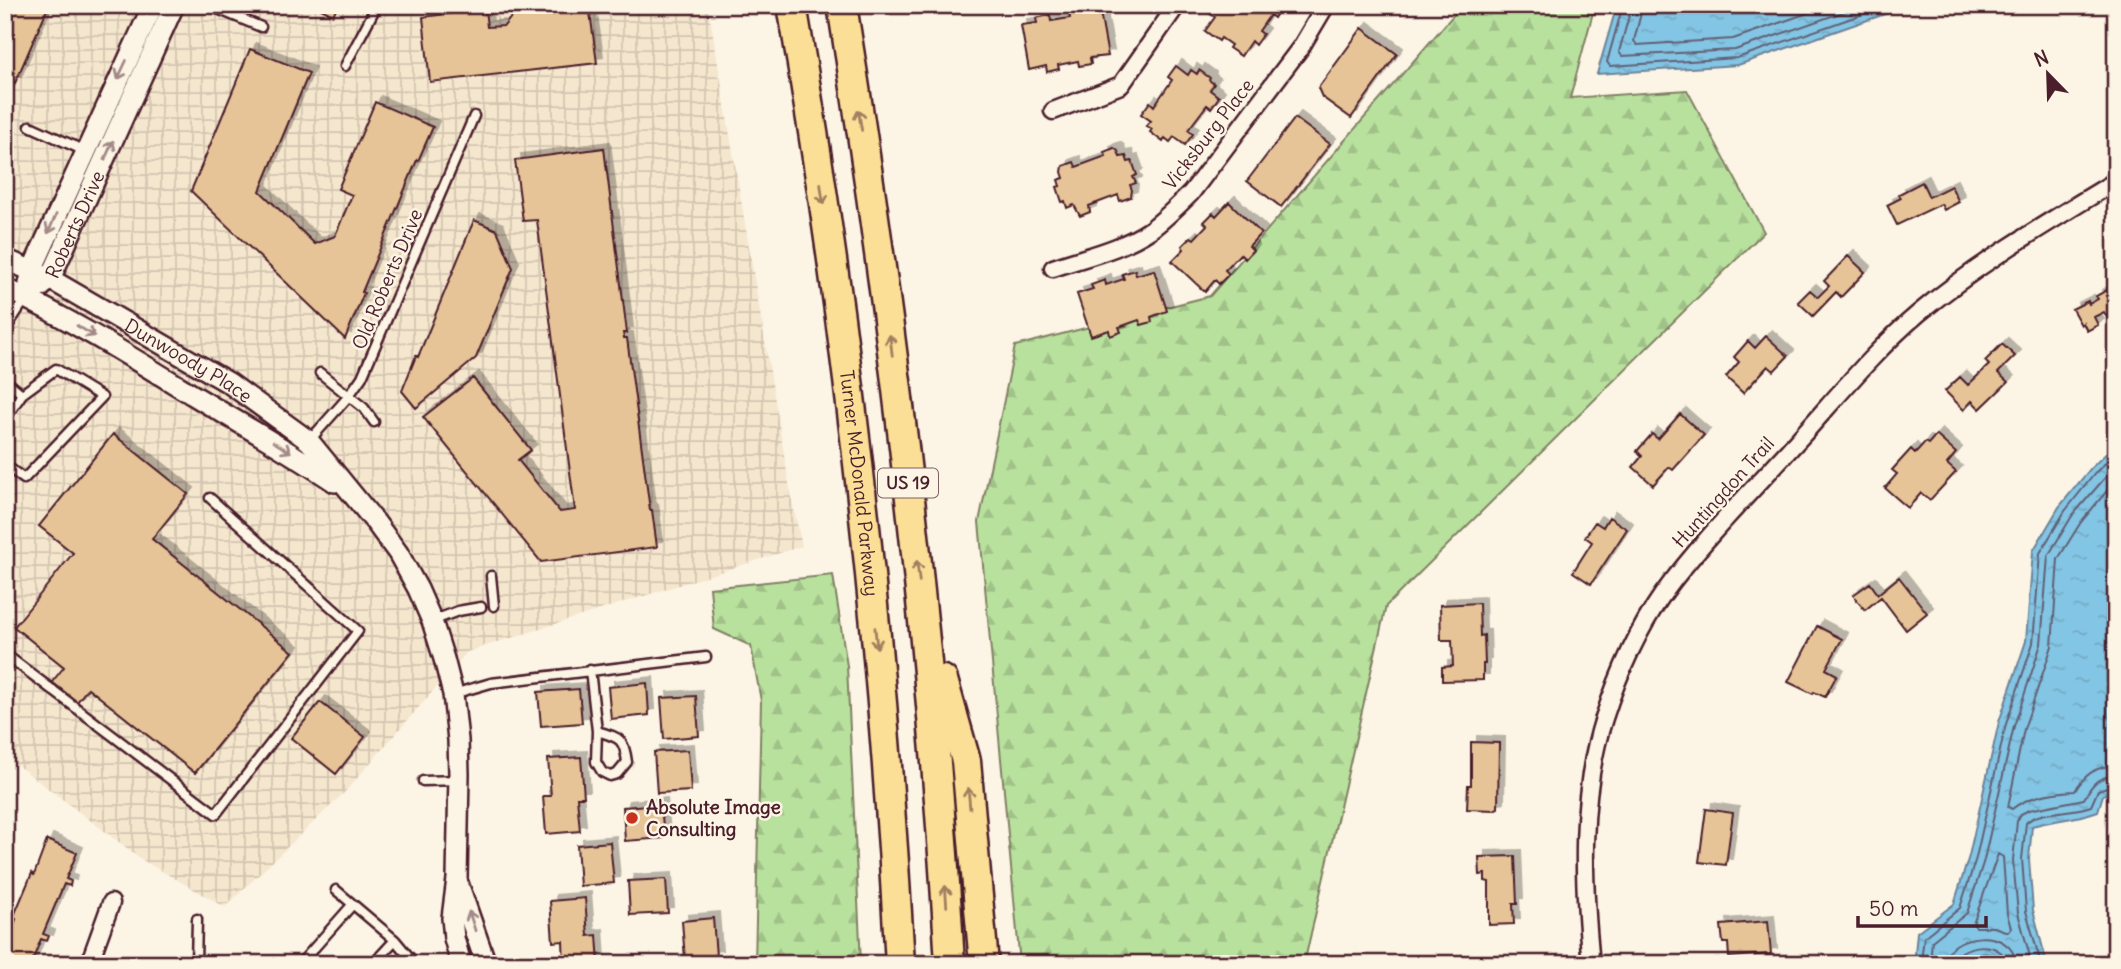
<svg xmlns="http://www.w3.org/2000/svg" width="2121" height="969" font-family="Delius,sans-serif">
<defs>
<pattern id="industrial-grid" width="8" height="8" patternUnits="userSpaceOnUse" patternTransform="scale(1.75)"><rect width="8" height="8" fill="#f5e6ce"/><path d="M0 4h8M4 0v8" fill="none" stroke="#d4c5b1"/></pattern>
<pattern id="forest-firs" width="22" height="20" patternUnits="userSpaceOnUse" patternTransform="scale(1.75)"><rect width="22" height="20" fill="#b8e19e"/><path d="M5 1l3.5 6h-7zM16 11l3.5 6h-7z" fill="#a0c188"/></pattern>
<pattern id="water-ripples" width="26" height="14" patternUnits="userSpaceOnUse" patternTransform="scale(1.75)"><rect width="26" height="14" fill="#83c5e4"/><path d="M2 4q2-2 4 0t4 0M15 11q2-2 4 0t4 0" fill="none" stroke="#73a9c4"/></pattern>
<filter id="shadow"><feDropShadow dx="6" dy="-6" stdDeviation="0" flood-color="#0004"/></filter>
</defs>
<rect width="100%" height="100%" fill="#fcf5e5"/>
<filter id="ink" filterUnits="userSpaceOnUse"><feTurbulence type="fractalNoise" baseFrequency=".0143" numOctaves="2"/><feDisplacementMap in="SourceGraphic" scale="14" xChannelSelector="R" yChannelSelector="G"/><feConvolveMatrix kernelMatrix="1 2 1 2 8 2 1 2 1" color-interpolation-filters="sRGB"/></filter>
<g filter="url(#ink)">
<path fill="url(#industrial-grid)" d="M5 5H708L792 501 802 546 467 652 345 792 225 907 144 861 5 756Z"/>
<path fill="url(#forest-firs)" stroke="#818064" stroke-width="2" d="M1462 5H1595L1570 98 1687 90 1764 232 1386 606 1304 964H1020L979 522 1015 346 1210 296Z
M833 575 847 666 861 964H755L761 701 751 646 714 629 710 588Z"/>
<path fill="url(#water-ripples)" stroke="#6c839a" stroke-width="2" d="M1617 5H1911L1738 65 1597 74Z
M2116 444V790L2103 795 2098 811C2077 819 2054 820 2032 826L2029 859 2033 910 2047 964H2003C1979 942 1977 959 1952 964 1942 966 1929 964 1918 964L1915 954 1917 932 1954 904 1969 856 1999 722 2026 641 2033 551 2059 507 2091 468Z"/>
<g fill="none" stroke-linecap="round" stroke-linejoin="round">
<path stroke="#616175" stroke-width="2" d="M1623 5 1607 62 1610 66 1737 58 1889 5
M1632 5 1619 52 1622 56 1735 50 1863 5
M1643 5 1634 41 1637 45 1733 39 1831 5
M2116 480 2081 522 2058 559 2052 646 2024 729 2008 807 2012 809C2028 796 2054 792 2075 791 2084 775 2096 766 2116 765
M1998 854 2003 857 2007 914 2011 928 2008 932 1994 927H1976L1973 924Z
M1924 964 1922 953 1924 937 1960 908 1976 858 2006 724 2033 643 2040 553 2065 511 2096 472 2116 453
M1933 964 1931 952 1932 941 1967 913 1984 860 2014 726 2041 644 2048 556 2072 516 2116 465
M1944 964C1946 932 2014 925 2016 964
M1953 964C1956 944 2003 937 2007 964
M2032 964 2018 913 2013 860 2017 821 2021 814 2029 810 2084 799C2092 784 2097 777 2116 775
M2041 964 2026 911 2022 859 2026 823C2038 810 2073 813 2091 806L2098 790 2116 784"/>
</g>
<path fill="#e6c498" stroke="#4a1f2b" stroke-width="2" filter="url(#shadow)" d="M5 5H49L15 83 12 82 5 99Z
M313 5H338L333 15Z
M514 5H589L597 63 430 82 423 17 485 9 487 27 504 26 515 12Z
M1216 5H1279L1281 7 1274 18 1270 15 1259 31 1263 34 1255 45 1251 41 1241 56 1229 48 1231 45 1221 38 1219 41 1205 31 1215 17 1210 14Z
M1082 10 1083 15 1100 12 1108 56 1090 58 1091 64 1079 66 1078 61 1058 65 1059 69 1047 72 1046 66 1029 70 1021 25 1037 23 1036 18 1050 15 1051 21 1070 18 1069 12Z
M1362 28 1397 54 1351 118 1322 97 1318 88Z
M250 49 309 73 260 191 315 244 335 236 352 195 338 189 375 102 433 127 418 161 417 160 362 292 364 293 345 339 191 191Z
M1176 66 1188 75 1191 70 1197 74 1199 70 1210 78 1209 80 1214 84 1210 90 1219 97 1211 108 1207 105 1188 130 1193 134 1185 145 1174 137 1170 142 1165 138 1163 142 1150 132 1152 129 1146 126 1151 121 1141 114 1150 102 1154 106 1172 80 1168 77Z
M1295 118 1330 144 1281 207 1247 181Z
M604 148 627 333H623L624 338H627L650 510H652L657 547 541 562 423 417 473 378 531 450 518 460 560 512 575 510 537 220 523 221 515 160Z
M1114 148 1118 151 1120 157 1126 156 1128 162 1132 161 1137 175 1133 177 1136 183 1130 185 1132 190 1131 197 1120 201 1118 195 1089 206 1090 212 1080 216 1074 205 1067 208 1065 201 1062 202 1057 187 1060 186 1058 180 1064 178 1062 172 1063 166 1074 162 1076 167 1106 156 1104 152Z
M1922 182 1929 197 1951 186 1959 202 1944 210 1941 204 1897 225 1887 205 1901 198 1899 194Z
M1229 202 1261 233 1249 246 1253 250 1245 259 1240 254 1225 270 1229 274 1219 284 1215 280 1205 292 1172 261 1184 249 1182 246 1191 237 1194 239 1207 225 1204 222 1213 213 1216 216Z
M474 220 497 230 513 268 476 358 416 408 402 391 416 356 418 357Z
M1848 256 1865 272 1841 297 1836 292 1813 316 1798 302 1810 290 1818 297 1829 286 1824 281Z
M1135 270 1136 275 1154 270 1167 311 1151 317 1152 322 1141 325 1139 320 1119 327 1121 332 1110 336 1109 330 1091 336 1077 294 1093 289 1091 285 1105 280 1106 285 1124 279 1122 274Z
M2116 285V317L2114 313 2107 317 2104 312 2094 317 2098 325 2087 331 2083 323 2081 325 2072 309 2088 301 2089 304 2098 299 2096 296Z
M1766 336 1788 356 1774 371 1768 366 1743 393 1726 377 1739 362 1734 357 1748 341 1755 348Z
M2002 344 2015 356 1998 373 2008 382 1980 409 1972 401 1964 410 1945 391 1960 377 1968 385 1989 365 1985 361Z
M1680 414 1704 435 1673 470 1669 467 1653 485 1633 467 1642 456 1637 451 1652 434 1658 439Z
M113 434 188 494 152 539 293 652 195 773 88 688 77 702 52 682 64 667 14 627 73 553 39 526Z
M1936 435 1956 453 1947 464 1956 472 1930 500 1921 493 1908 508 1885 488 1897 474 1892 470 1911 449 1915 453 1925 442 1928 444Z
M1609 517 1627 529 1591 584 1573 572 1592 542 1585 537 1595 522 1603 527Z
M1899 577 1927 613 1906 630 1881 597 1865 610 1853 595 1870 583 1878 594Z
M1479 603 1480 636 1484 635 1485 664H1483V680L1442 681V667L1453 666 1452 640H1441L1440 605Z
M1817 626 1842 639 1826 669 1837 675 1825 697 1814 692 1813 694 1788 682Z
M647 683 649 715 611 719 608 687Z
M579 689 582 723 541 726 538 692Z
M696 696 699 736 664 739 661 698Z
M320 702 365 737 336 774 291 738Z
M1471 742 1499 743 1498 808 1494 810 1467 809 1468 785H1471Z
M688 750 691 791 657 793 654 752Z
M581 757 584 797H577L580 831 546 834 543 796H551L548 759Z
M661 804 664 838 625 841 623 807Z
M1706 809 1733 813 1726 865 1699 862Z
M47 840 77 853 66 879 71 881 70 886 64 884 43 934 49 936 47 941 41 939 31 964H5V936L9 928 12 930 16 919 13 918 32 873 34 875Z
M610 842 614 883 580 886 577 845Z
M1515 856 1517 904H1513L1514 924 1489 925V882L1485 881V874L1480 875 1479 857Z
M666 879 668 913 630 915 628 881Z
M585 898 588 936 597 935 599 964H564L563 941 553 942 550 901Z
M713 918 716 956 685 959 682 921Z
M1768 921 1771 954 1729 957 1728 943H1723L1721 925Z"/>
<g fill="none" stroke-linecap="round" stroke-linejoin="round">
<g stroke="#4a1f2b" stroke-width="13">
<path id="service" d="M208 5 261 27
M345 66 377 5
M30 126 85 151
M5 330 26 298
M320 373 364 408 374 422
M5 380 22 394
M5 419 22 394 56 369 102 397 24 479 5 465
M309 441 348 397 362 377 474 116
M491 576 494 606
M432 621 458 611 481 607
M5 654 216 814 358 631 210 498
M590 670 597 731 596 762 602 772 610 776 617 774 627 762C624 738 620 738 597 731
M453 694 491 683 706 657
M423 781 459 780
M336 890 395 940 415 964
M196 964 197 919
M300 964 353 904
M373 964 395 940"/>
</g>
<g stroke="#4a1f2b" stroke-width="21">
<path id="minor" d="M1053 111 1121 85 1177 5
M1053 268C1085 257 1122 249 1150 230 1165 219 1178 206 1191 193L1301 47 1326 5
M89 964 111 903
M1591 964C1583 883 1579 796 1604 718 1618 675 1637 631 1663 594 1703 539 1753 490 1799 439 1837 397 1875 350 1919 313 1980 262 2049 222 2116 181"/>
</g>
<g stroke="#4a1f2b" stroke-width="24">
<g id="tertiary">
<path id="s1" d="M5 259 50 279 229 383 309 441 376 523 398 553 418 589 432 621 444 659 453 694 458 740 459 774 457 879 452 918 454 938 461 964"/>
<path d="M29 284 32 270 153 5"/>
<path id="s2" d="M41 287 50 279 174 5"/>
<path d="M5 288C70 319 131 357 193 395 241 424 289 451 335 482"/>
<path d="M458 883 486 964"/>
</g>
</g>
<g stroke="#4a1f2b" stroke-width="33">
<g id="motorway">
<path id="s3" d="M792 5C847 322 883 643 900 964"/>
<path d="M842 5C893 323 932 643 950 964"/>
<path d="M943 680 966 761 984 964"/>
</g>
</g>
<use href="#service" stroke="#fcf5e5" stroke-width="8"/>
<use href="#minor" stroke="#fcf5e5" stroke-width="16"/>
<use href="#tertiary" stroke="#fcf5e5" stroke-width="19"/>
<use href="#motorway" stroke="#fbdf96" stroke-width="28"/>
</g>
<defs><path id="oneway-shaft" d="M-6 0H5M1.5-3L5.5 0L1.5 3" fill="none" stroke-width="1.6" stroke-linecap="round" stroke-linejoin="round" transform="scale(1.75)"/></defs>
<g stroke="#a38a88">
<use href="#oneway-shaft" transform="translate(122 70) rotate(115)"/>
<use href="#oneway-shaft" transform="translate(109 150) rotate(-66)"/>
<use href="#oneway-shaft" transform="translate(52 224) rotate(114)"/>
<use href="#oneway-shaft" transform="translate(86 331) rotate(30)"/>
<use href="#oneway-shaft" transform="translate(282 447) rotate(31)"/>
<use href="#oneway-shaft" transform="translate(472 921) rotate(-108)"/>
</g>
<g stroke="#a27f60">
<use href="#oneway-shaft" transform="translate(860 120) rotate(-99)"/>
<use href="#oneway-shaft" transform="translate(822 194) rotate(82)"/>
<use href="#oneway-shaft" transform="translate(891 345) rotate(-97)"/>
<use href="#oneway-shaft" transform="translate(918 571) rotate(-97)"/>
<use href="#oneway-shaft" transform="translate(876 638) rotate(84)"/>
<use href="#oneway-shaft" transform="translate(969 798) rotate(-95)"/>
<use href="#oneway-shaft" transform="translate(946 896) rotate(-94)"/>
</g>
</g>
<circle fill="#c8321e" stroke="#fcf5e5" stroke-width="2.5" cx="632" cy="818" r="7"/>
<g text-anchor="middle" stroke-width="5" stroke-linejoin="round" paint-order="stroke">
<rect fill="#fcf5e5" stroke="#7f5f63" stroke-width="2" x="878" y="468.5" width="60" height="29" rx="5"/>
<g font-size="18" font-weight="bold" fill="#4a1f2b">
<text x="908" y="489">US 19</text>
</g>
<g font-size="19" fill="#4a1f2b" stroke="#fcf5e5">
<text transform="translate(1208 134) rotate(-52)" y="7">Vicksburg Place</text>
<text dy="7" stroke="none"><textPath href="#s2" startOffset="72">Roberts Drive</textPath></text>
<text transform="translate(387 279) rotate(-67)" y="7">Old Roberts Drive</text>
<text dy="7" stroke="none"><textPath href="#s1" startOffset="210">Dunwoody Place</textPath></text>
<text dy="7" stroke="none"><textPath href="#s3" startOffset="483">Turner McDonald Parkway</textPath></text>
<text transform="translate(1723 492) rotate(-48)" y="7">Huntingdon Trail</text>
</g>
<g font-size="19" font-weight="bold" fill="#4a1f2b" stroke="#fcf5e5" text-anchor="start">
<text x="646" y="814">Absolute Image<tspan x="646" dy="22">Consulting</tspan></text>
</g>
</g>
<rect width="2121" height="969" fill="none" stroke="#fcf5e5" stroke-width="28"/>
<rect x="14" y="14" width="2093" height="941" fill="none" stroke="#4a1f2b" stroke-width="2.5" filter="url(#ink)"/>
<g transform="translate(2048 74) rotate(337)" stroke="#fcf5e5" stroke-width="5" paint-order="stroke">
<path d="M0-5L12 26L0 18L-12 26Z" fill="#4a1f2b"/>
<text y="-10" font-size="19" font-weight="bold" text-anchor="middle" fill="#4a1f2b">N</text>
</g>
<path d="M1858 916v10h128v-10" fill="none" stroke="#4a1f2b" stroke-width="3.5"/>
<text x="1869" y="916" font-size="21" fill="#4a1f2b" stroke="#fcf5e5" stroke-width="5" paint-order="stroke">50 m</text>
</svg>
